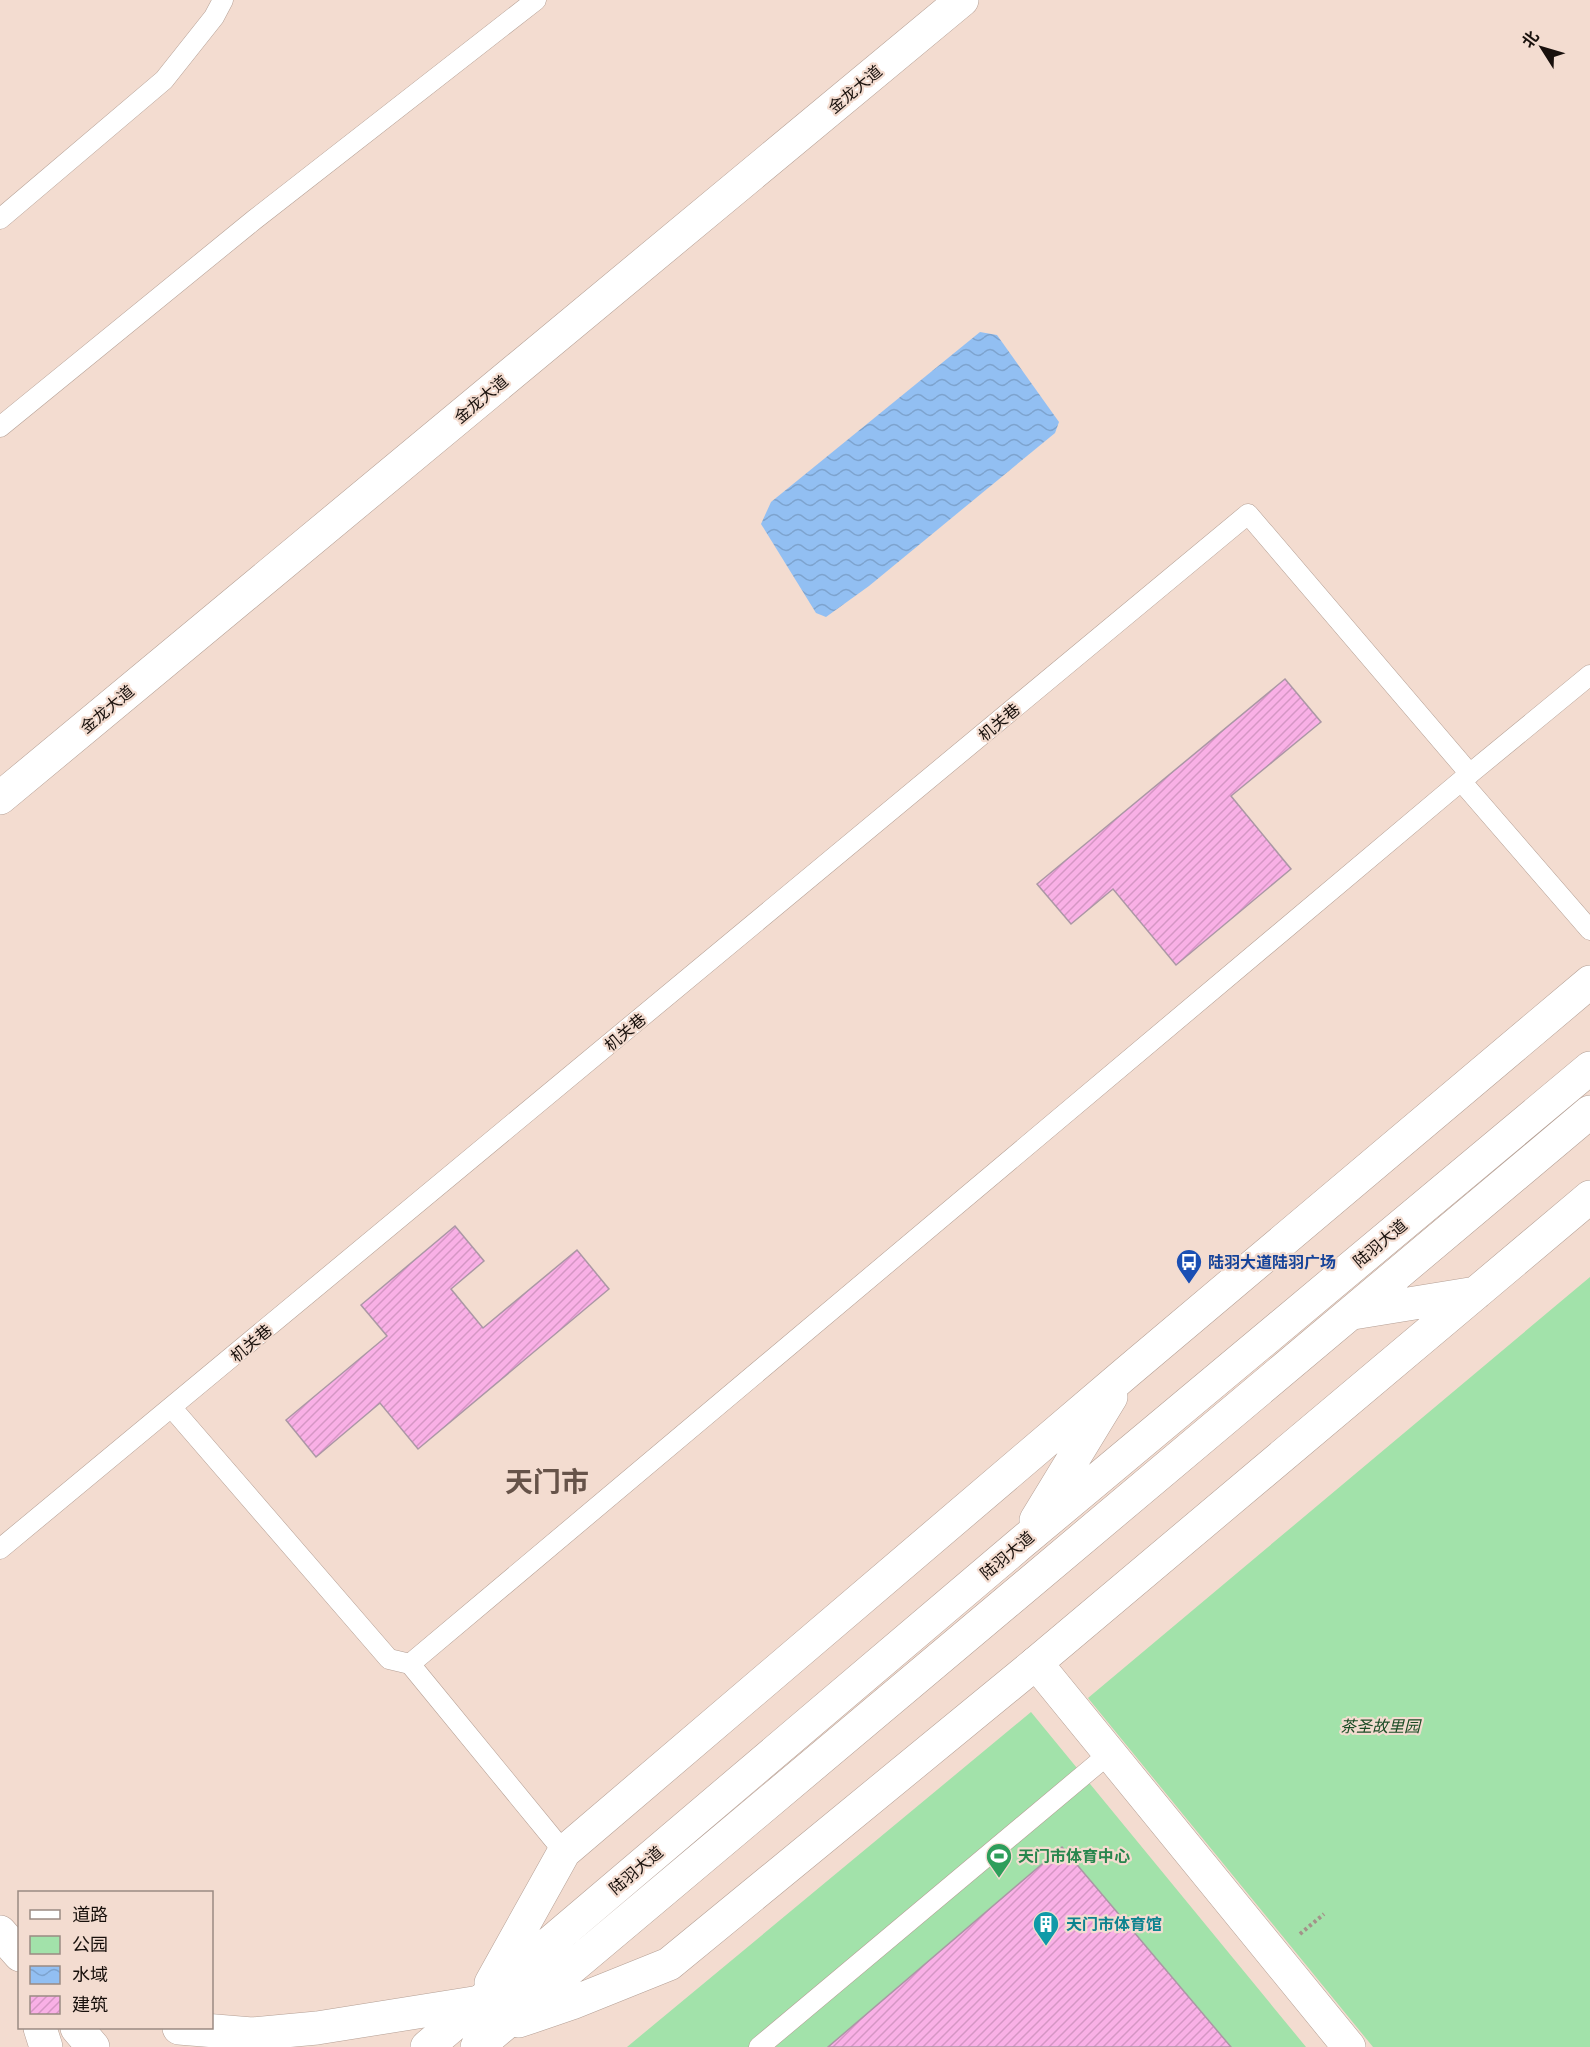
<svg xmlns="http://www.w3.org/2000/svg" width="1590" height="2047" font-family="'Playfair Display','Noto Sans SC',serif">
<defs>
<pattern id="water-waves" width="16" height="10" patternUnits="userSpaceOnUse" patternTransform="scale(1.5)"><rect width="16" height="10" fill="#92bff2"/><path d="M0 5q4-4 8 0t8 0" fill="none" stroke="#7da3ce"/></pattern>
<pattern id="building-hatch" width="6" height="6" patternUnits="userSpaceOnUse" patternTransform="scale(1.5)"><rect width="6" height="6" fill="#f9b0e6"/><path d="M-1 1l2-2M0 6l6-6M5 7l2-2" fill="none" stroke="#d596c4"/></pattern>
</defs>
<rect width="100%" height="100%" fill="#f3dcd0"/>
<path fill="#a2e2aa" d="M1590 1277V2047H1373L1088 1698Z
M1031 1712 1306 2047H627Z"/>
<path fill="url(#water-waves)" d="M980 332 997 335 1059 422 1055 433 869 586 826 617 816 613 761 524 771 502Z"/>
<path fill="url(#building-hatch)" stroke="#ab97a5" stroke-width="1.5" d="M1285 679 1321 722 1231 796 1291 869 1176 965 1113 889 1071 924 1037 884Z
M455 1226 484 1261 451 1289 483 1328 577 1250 609 1289 418 1449 380 1403 316 1457 286 1420 387 1336 361 1305Z
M1062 1847 1231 2047H828Z"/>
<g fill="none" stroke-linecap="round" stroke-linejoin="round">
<g stroke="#b49f94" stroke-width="21">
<path id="lane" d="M0 219 164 80 214 17 223 0
M0 427 254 220 536 0
M1461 781 1590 675
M172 1408 389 1659 410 1664
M0 1549 1248 514 1470 774
M564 1852 410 1664 1461 781 1590 930
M759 2047 1110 1753"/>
</g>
<g stroke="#b49f94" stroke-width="34">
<path id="street" d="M0 798 962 0
M1036 1663 1349 2047"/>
</g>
<g stroke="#b49f94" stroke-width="34">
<path id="secondary" d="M0 1932 20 1955
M40 2028 46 2047
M77 2028 93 2047
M179 2028 252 2034 317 2028 480 2002"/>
</g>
<g stroke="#b49f94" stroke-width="34">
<path id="primary" d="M1353 1313 1476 1293
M1036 1520 1111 1397
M491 1983 564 1852 1126 1373 1590 982
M519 2021 572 2003 669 1964 1036 1663 1590 1197
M427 2047 1021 1543 1590 1068
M477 2047 1590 1112"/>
</g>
<path stroke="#a49289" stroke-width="4" stroke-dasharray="3 3" stroke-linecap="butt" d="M1300 1934 1324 1914"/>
<use href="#lane" stroke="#fff" stroke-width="20"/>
<use href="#street" stroke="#fff" stroke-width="33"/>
<use href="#secondary" stroke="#fff" stroke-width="33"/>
<use href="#primary" stroke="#fff" stroke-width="33"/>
</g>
<defs>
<g id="bus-pin" transform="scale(1.35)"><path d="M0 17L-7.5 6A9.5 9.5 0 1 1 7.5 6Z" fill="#1a4fb4" stroke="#f3dcd0"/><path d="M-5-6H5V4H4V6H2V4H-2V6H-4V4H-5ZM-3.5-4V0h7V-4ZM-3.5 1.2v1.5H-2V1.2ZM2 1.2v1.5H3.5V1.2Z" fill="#fff"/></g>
<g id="stadium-pin" transform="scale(1.35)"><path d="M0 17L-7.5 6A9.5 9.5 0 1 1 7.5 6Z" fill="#2e9e5b" stroke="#f3dcd0"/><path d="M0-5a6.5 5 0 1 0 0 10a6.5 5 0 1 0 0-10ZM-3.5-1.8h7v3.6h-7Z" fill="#fff"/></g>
<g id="building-pin" transform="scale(1.35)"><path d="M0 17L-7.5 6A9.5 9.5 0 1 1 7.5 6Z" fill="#0f9aa8" stroke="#f3dcd0"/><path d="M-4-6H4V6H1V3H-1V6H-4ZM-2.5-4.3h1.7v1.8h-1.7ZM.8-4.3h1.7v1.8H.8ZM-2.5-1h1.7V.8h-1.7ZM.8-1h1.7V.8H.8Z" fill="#fff"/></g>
</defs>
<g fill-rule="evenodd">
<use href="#bus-pin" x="1189" y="1262"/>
<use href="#stadium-pin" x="999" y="1856"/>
<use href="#building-pin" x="1046" y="1924"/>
</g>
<g text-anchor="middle" stroke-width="4.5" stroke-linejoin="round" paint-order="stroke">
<g font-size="16" fill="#18100c" stroke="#f3dcd0">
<text transform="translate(855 89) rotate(-40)" y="6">金龙大道</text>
<text transform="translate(481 399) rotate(-40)" y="6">金龙大道</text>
<text transform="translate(107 709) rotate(-40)" y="6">金龙大道</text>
<text transform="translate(999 722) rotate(-40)" y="6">机关巷</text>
<text transform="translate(625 1032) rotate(-40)" y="6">机关巷</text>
<text transform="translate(1380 1243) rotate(-40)" y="6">陆羽大道</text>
<text transform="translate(251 1343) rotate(-40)" y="6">机关巷</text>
<text transform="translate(1007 1555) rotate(-40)" y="6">陆羽大道</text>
<text transform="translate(636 1870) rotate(-40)" y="6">陆羽大道</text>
</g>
<g font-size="16" font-weight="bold" fill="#164399" stroke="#f3dcd0" text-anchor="start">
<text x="1208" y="1268">陆羽大道陆羽广场</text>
</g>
<g font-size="16" font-style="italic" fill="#1a4b24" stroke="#f3dcd0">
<text x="1380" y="1732">茶圣故里园</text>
</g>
<g font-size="16" font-weight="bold" fill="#27864d" stroke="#f3dcd0" text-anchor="start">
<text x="1018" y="1862">天门市体育中心</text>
</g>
<g font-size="16" font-weight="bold" fill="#0d838f" stroke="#f3dcd0" text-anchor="start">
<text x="1066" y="1930">天门市体育馆</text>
</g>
<g font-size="28" font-weight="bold" fill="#665349" stroke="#f3dcd0">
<text x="547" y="1492">天门市</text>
</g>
</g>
<rect x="18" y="1891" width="195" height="138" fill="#f3dcd0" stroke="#9b8a82" stroke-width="1.5"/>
<rect x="30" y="1910" width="30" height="9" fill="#ffffff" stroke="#9b8a82" stroke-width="1.5"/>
<text x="72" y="1921" font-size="18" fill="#18100c">道路</text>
<rect x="30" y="1936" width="30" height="18" fill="#a2e2aa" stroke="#9b8a82" stroke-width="1.5"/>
<text x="72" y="1951" font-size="18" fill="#18100c">公园</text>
<rect x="30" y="1966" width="30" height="18" fill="url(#water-waves)" stroke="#9b8a82" stroke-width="1.5"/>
<text x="72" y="1981" font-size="18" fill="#18100c">水域</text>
<rect x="30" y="1996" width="30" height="18" fill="url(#building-hatch)" stroke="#9b8a82" stroke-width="1.5"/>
<text x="72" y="2011" font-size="18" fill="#18100c">建筑</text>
<g transform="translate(1542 48) rotate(307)" stroke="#f3dcd0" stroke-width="4.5" paint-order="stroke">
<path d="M0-4.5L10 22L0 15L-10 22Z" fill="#18100c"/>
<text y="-9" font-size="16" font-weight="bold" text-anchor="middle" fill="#18100c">北</text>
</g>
</svg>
